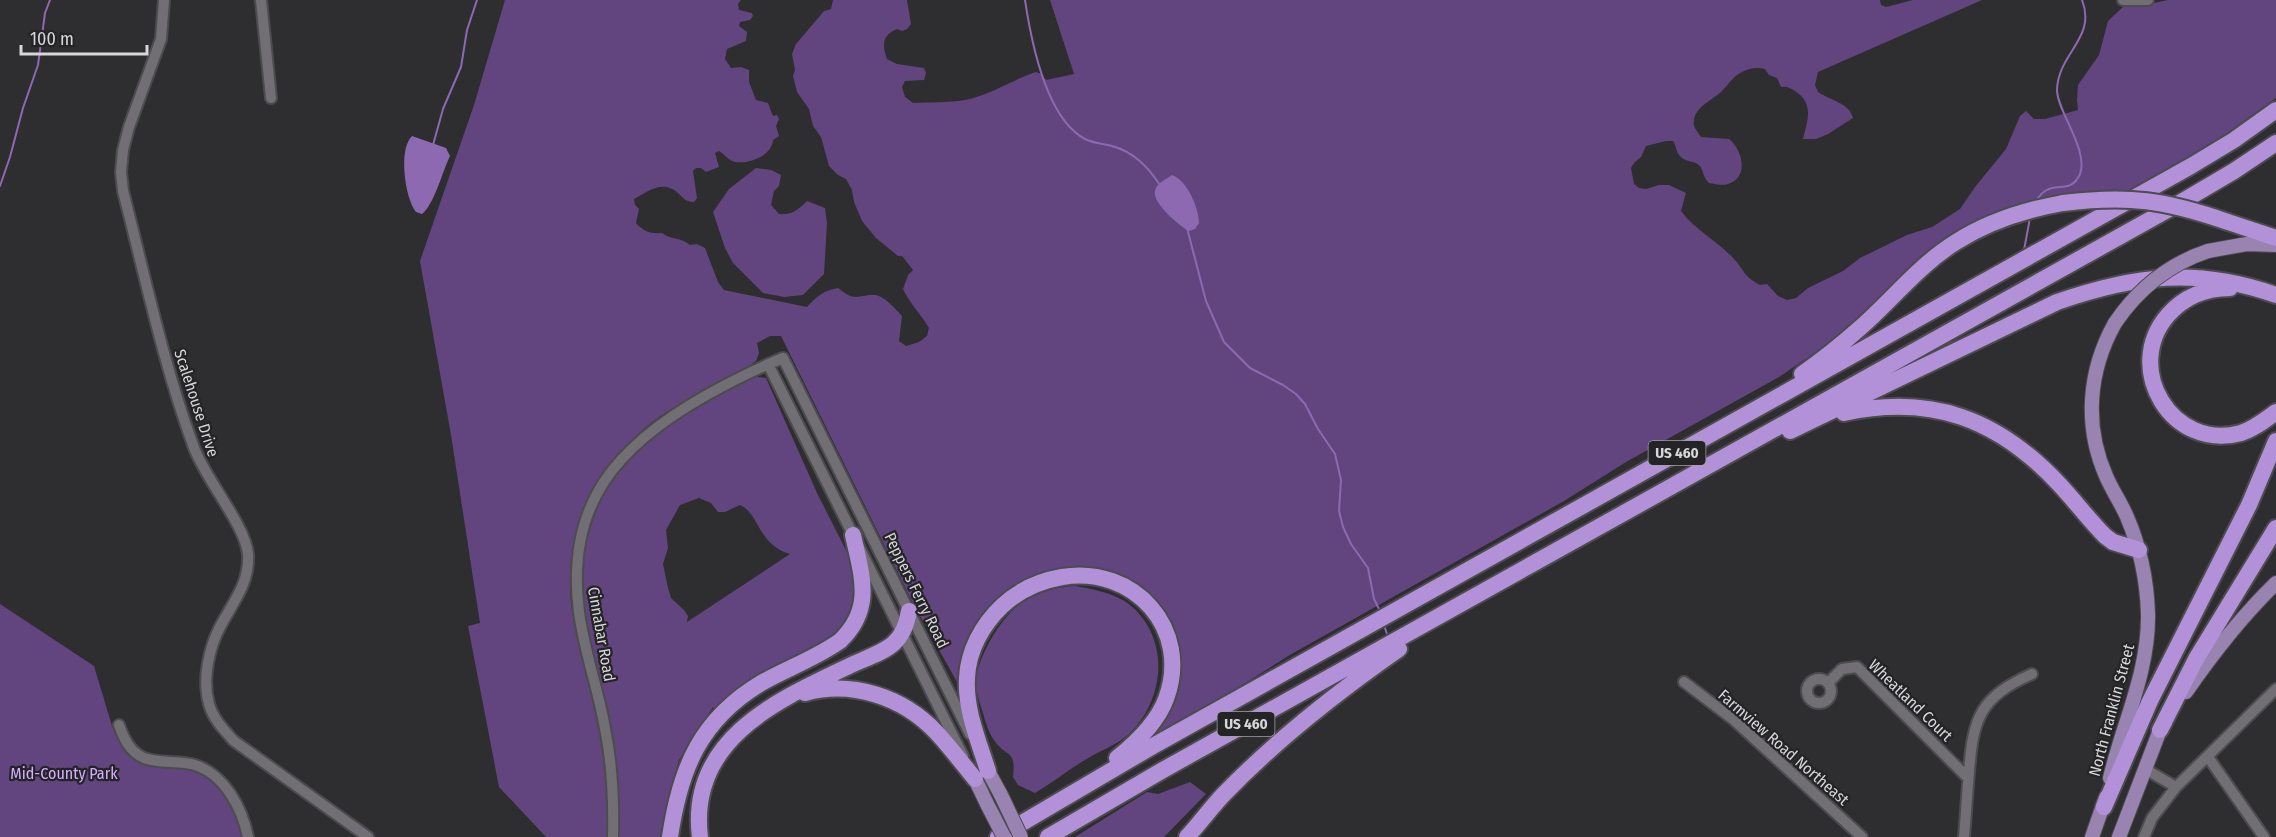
<svg xmlns="http://www.w3.org/2000/svg" width="2276" height="837" font-family="'Fira Sans Condensed',sans-serif">
<rect width="100%" height="100%" fill="#2e2d30"/>
<path fill="#62457f" fill-rule="evenodd" d="M505 0H741L738 4 739 10 752 13 753 16 750 20 740 22 739 26 747 32 746 41 727 49 725 59 731 68 741 67 749 70V82L756 100 768 103 773 116 777 115 779 119 776 126 779 136 773 140C772 156 749 164 735 162 729 161 724 154 719 151L715 153 719 167 706 172 701 168H696L693 171 697 198 694 202C686 202 683 198 678 193 662 179 648 192 634 199L635 205 639 209 636 223C644 232 651 234 662 233 671 240 681 237 690 245L697 244 705 248 718 282 724 290 807 307C816 297 824 290 838 288 853 300 854 297 870 295 883 293 894 308 902 316L899 341 906 346 919 342 927 336 929 328C921 314 910 304 903 289L908 275 913 270 902 256H898L876 238 862 221 854 202 852 190 846 179 838 175 829 166 821 137 813 126 809 109 797 92 793 76 795 70 792 54 796 44 824 11 831 9 833 0H907L911 24 907 29 902 31 897 29C882 35 882 45 887 59L897 64 924 68 926 73 924 80 905 81 902 87 905 97 913 103C930 102 947 103 965 100 990 95 1012 80 1036 72L1041 74 1046 80 1074 74 1050 0H1880L1881 5 1886 7 1913 0H1982L1818 72 1815 85 1818 92C1829 100 1850 103 1853 118L1828 134 1816 139H1803C1807 122 1815 104 1795 91 1790 88 1787 86 1781 87L1777 78 1769 75 1765 69C1757 67 1750 68 1742 72 1733 76 1729 84 1722 91 1713 100 1696 106 1694 120 1692 127 1698 132 1701 137L1729 139C1742 149 1750 177 1728 184 1723 186 1715 184 1709 183 1703 177 1703 170 1700 166 1696 161 1687 162 1682 158 1676 154 1677 147 1673 141H1666L1646 146 1641 157 1634 163 1631 168 1634 184 1639 188 1646 189 1659 185H1669L1686 193 1681 211C1696 231 1718 241 1734 259 1746 272 1742 275 1760 285L1767 284 1778 296 1787 300 1796 298 1808 288 1843 271 1860 258 1907 235 1932 227 1960 209 1975 187 2006 149 2020 116 2026 111 2034 119H2045L2078 110 2077 101 2078 85 2099 55 2108 21 2125 5 2140 6 2168 0H2276V98L2219 139 2127 192 2088 193 2052 197 2005 210 1871 307 1826 345 1779 377 1626 462 1564 501 1288 656 1228 694 1153 736 1160 717 1170 636 1108 575 1009 591 961 689 915 607 781 336H770L757 343 759 353 756 361C721 386 679 399 646 427 590 475 560 543 573 617 579 653 590 688 598 724 606 760 609 800 607 837H546L499 787 468 626 480 623 451 435 420 261 474 105Z
M756 168 771 170 781 175 779 186 774 191 771 205 779 214C792 215 798 210 807 201L825 208 827 223 824 274 803 295 784 297 763 293 733 263 725 248 713 212 729 189Z
M757 377 766 378 817 493 851 560 857 599 842 632 715 710 713 707 679 760 669 794 662 837H618C621 794 616 752 608 710 600 674 586 640 583 603 576 531 608 464 669 424 689 411 736 380 757 377ZM699 498 711 503 718 512H725L740 505C760 514 757 544 790 554L687 622 688 616 684 610 671 598 668 588 663 564 668 548 666 530 680 505Z
M1075 586C1093 589 1115 593 1130 605 1171 639 1165 701 1128 735 1115 746 1099 751 1085 760 1068 770 1052 783 1035 793L1018 785 1013 777C1016 748 1007 759 994 740 988 732 985 720 982 710 979 701 975 688 976 679 979 655 1002 615 1023 602 1039 592 1056 587 1075 586Z
M0 604 94 666 112 726 119 741 129 753 193 769 209 778 221 789 232 803 243 837H0Z
M1190 782 1206 794 1164 837H1075L1147 792 1158 794Z"/>
<path fill="#8c69b1" d="M412 136 446 148 450 156C443 170 434 205 422 214L416 212C405 199 398 149 412 136Z
M1172 175C1187 180 1199 208 1199 223L1195 229 1189 231C1180 226 1152 203 1155 191 1156 183 1167 179 1172 175Z"/>
<g fill="none" stroke-linecap="round" stroke-linejoin="round">
<path stroke="#8c69b1" stroke-width="2" d="M1025 0C1031 40 1046 118 1085 139 1093 143 1103 144 1112 146 1134 152 1148 167 1160 185
M433 145 443 109 461 67 467 30 477 0
M0 186 10 157 23 108 38 65 45 13 50 0
M2036 201C2038 198 2042 193 2045 191 2057 182 2071 194 2080 174 2089 150 2057 111 2057 90 2058 53 2097 38 2082 0
M1187 228 1206 301 1224 342 1250 368 1283 385 1296 394 1305 404 1318 429 1335 454 1341 480 1339 511 1343 527 1351 544 1368 568 1374 599 1380 611
M2024 250 2030 218
M1384 625 1388 637"/>
<g stroke="#4c4b4e" stroke-width="14">
<path id="minor" d="M164 0 161 39 129 127 123 150 121 172 123 191C145 276 163 363 193 445 204 478 245 524 248 554 250 582 234 601 221 625 209 647 202 679 209 704 213 719 224 730 234 741L368 837
M261 0 271 98
M2123 0H2148
M768 364 963 756
M1807 691a12 12 0 1 1 24 0a12 12 0 1 1-24 0Z
M1684 682 1734 720 1862 837
M1828 683 1842 669 1857 667 1968 778
M119 725C124 739 130 752 144 758 159 764 179 760 195 765 225 775 242 808 248 837
M2208 757 2264 837
M2145 769 2176 787
M613 837C614 799 612 761 604 723 597 686 584 650 579 612 565 504 617 446 705 396 730 382 756 369 783 358L970 734
M1964 837C1966 815 1967 794 1969 772 1973 718 1980 697 2032 674
M2144 837 2152 818 2176 787 2276 689"/>
</g>
<g stroke="#4c4b4e" stroke-width="16">
<path id="major" d="M2208 251 2247 244 2276 245
M2186 692C2213 653 2242 616 2276 583
M988 771 1001 795
M2110 778C2123 723 2149 672 2148 614 2147 581 2140 547 2127 517 2121 503 2112 490 2106 476 2084 426 2088 371 2115 323
M975 779 987 804
M2092 837 2106 797
M2119 837 2160 730 2165 723"/>
</g>
<g stroke="#4c4b4e" stroke-width="20">
<path id="highway" d="M2228 222 2276 238
M2230 288C2205 288 2184 297 2168 315 2122 368 2172 452 2241 433 2254 429 2265 420 2276 412
M1802 374C1822 360 1842 344 1860 328 1892 300 1919 265 1956 242 1989 221 2024 210 2063 203
M1844 413C1932 394 1998 419 2059 484 2075 501 2089 520 2105 536L2113 542 2139 550
M1790 431 2057 302C2135 275 2197 267 2276 295
M805 693C852 680 903 697 936 732 950 747 962 763 975 779
M2160 730 2196 659 2276 528
M988 771C979 742 965 710 967 678 968 651 982 625 1002 606 1019 590 1039 581 1062 577 1134 565 1192 629 1166 699 1157 723 1137 742 1117 758
M2104 807 2150 701 2249 505 2276 441
M670 837C680 769 700 719 763 682 788 668 816 658 840 641 874 608 862 577 853 535
M700 837C688 742 773 702 845 668 858 661 884 653 894 643 903 635 907 623 909 611
M998 837 1153 746 2191 166 2234 140 2276 110
M1048 837 1163 770 2178 204 2234 171 2276 143
M1187 837C1199 824 1210 809 1223 795 1276 740 1336 693 1399 649"/>
</g>
<use href="#minor" stroke="#716f73" stroke-width="10"/>
<use href="#major" stroke="#9983b0" stroke-width="14"/>
<use href="#highway" stroke="#b391d8" stroke-width="16"/>
<g stroke="#4c4b4e" stroke-width="16" stroke-linecap="butt">
<path id="major-bridge" d="M2115 323C2138 289 2169 264 2208 251
M1001 795 1021 837
M987 804 1004 837"/>
</g>
<g stroke="#4c4b4e" stroke-width="20" stroke-linecap="butt">
<path id="highway-bridge" d="M2063 203C2129 195 2165 200 2228 222"/>
</g>
<use href="#major-bridge" stroke="#9983b0" stroke-width="14"/>
<use href="#highway-bridge" stroke="#b391d8" stroke-width="16"/>
</g>
<g text-anchor="middle" stroke-width="4.5" stroke-linejoin="round" paint-order="stroke">
<g fill="#242326" stroke="#a1a0a3" stroke-width="1.5">
<rect x="1648.5" y="441" width="57" height="24" rx="4.5"/>
<rect x="1217.5" y="712" width="57" height="24" rx="4.5"/>
</g>
<g font-size="15" font-weight="bold" fill="#d7d6d8">
<text x="1677" y="458">US 460</text>
<text x="1246" y="729">US 460</text>
</g>
<g font-size="16" fill="#d7d6d8" stroke="#242326">
<text transform="translate(197 403) rotate(72)" y="6">Scalehouse Drive</text>
<text transform="translate(917 590) rotate(64)" y="6">Peppers Ferry Road</text>
<text transform="translate(602 634) rotate(80)" y="6">Cinnabar Road</text>
<text transform="translate(1911 700) rotate(44)" y="6">Wheatland Court</text>
<text transform="translate(2111 710) rotate(-75)" y="6">North Franklin Street</text>
<text transform="translate(1784 747) rotate(41)" y="6">Farmview Road Northeast</text>
</g>
<g font-size="16" fill="#d5affe" stroke="#242326">
<text x="64" y="779">Mid-County Park</text>
</g>
</g>
<path d="M21 45v9h126v-9" fill="none" stroke="#d7d6d8" stroke-width="3"/>
<text x="30" y="45" font-size="18" fill="#d7d6d8" stroke="#242326" stroke-width="4.5" paint-order="stroke">100 m</text>
</svg>
